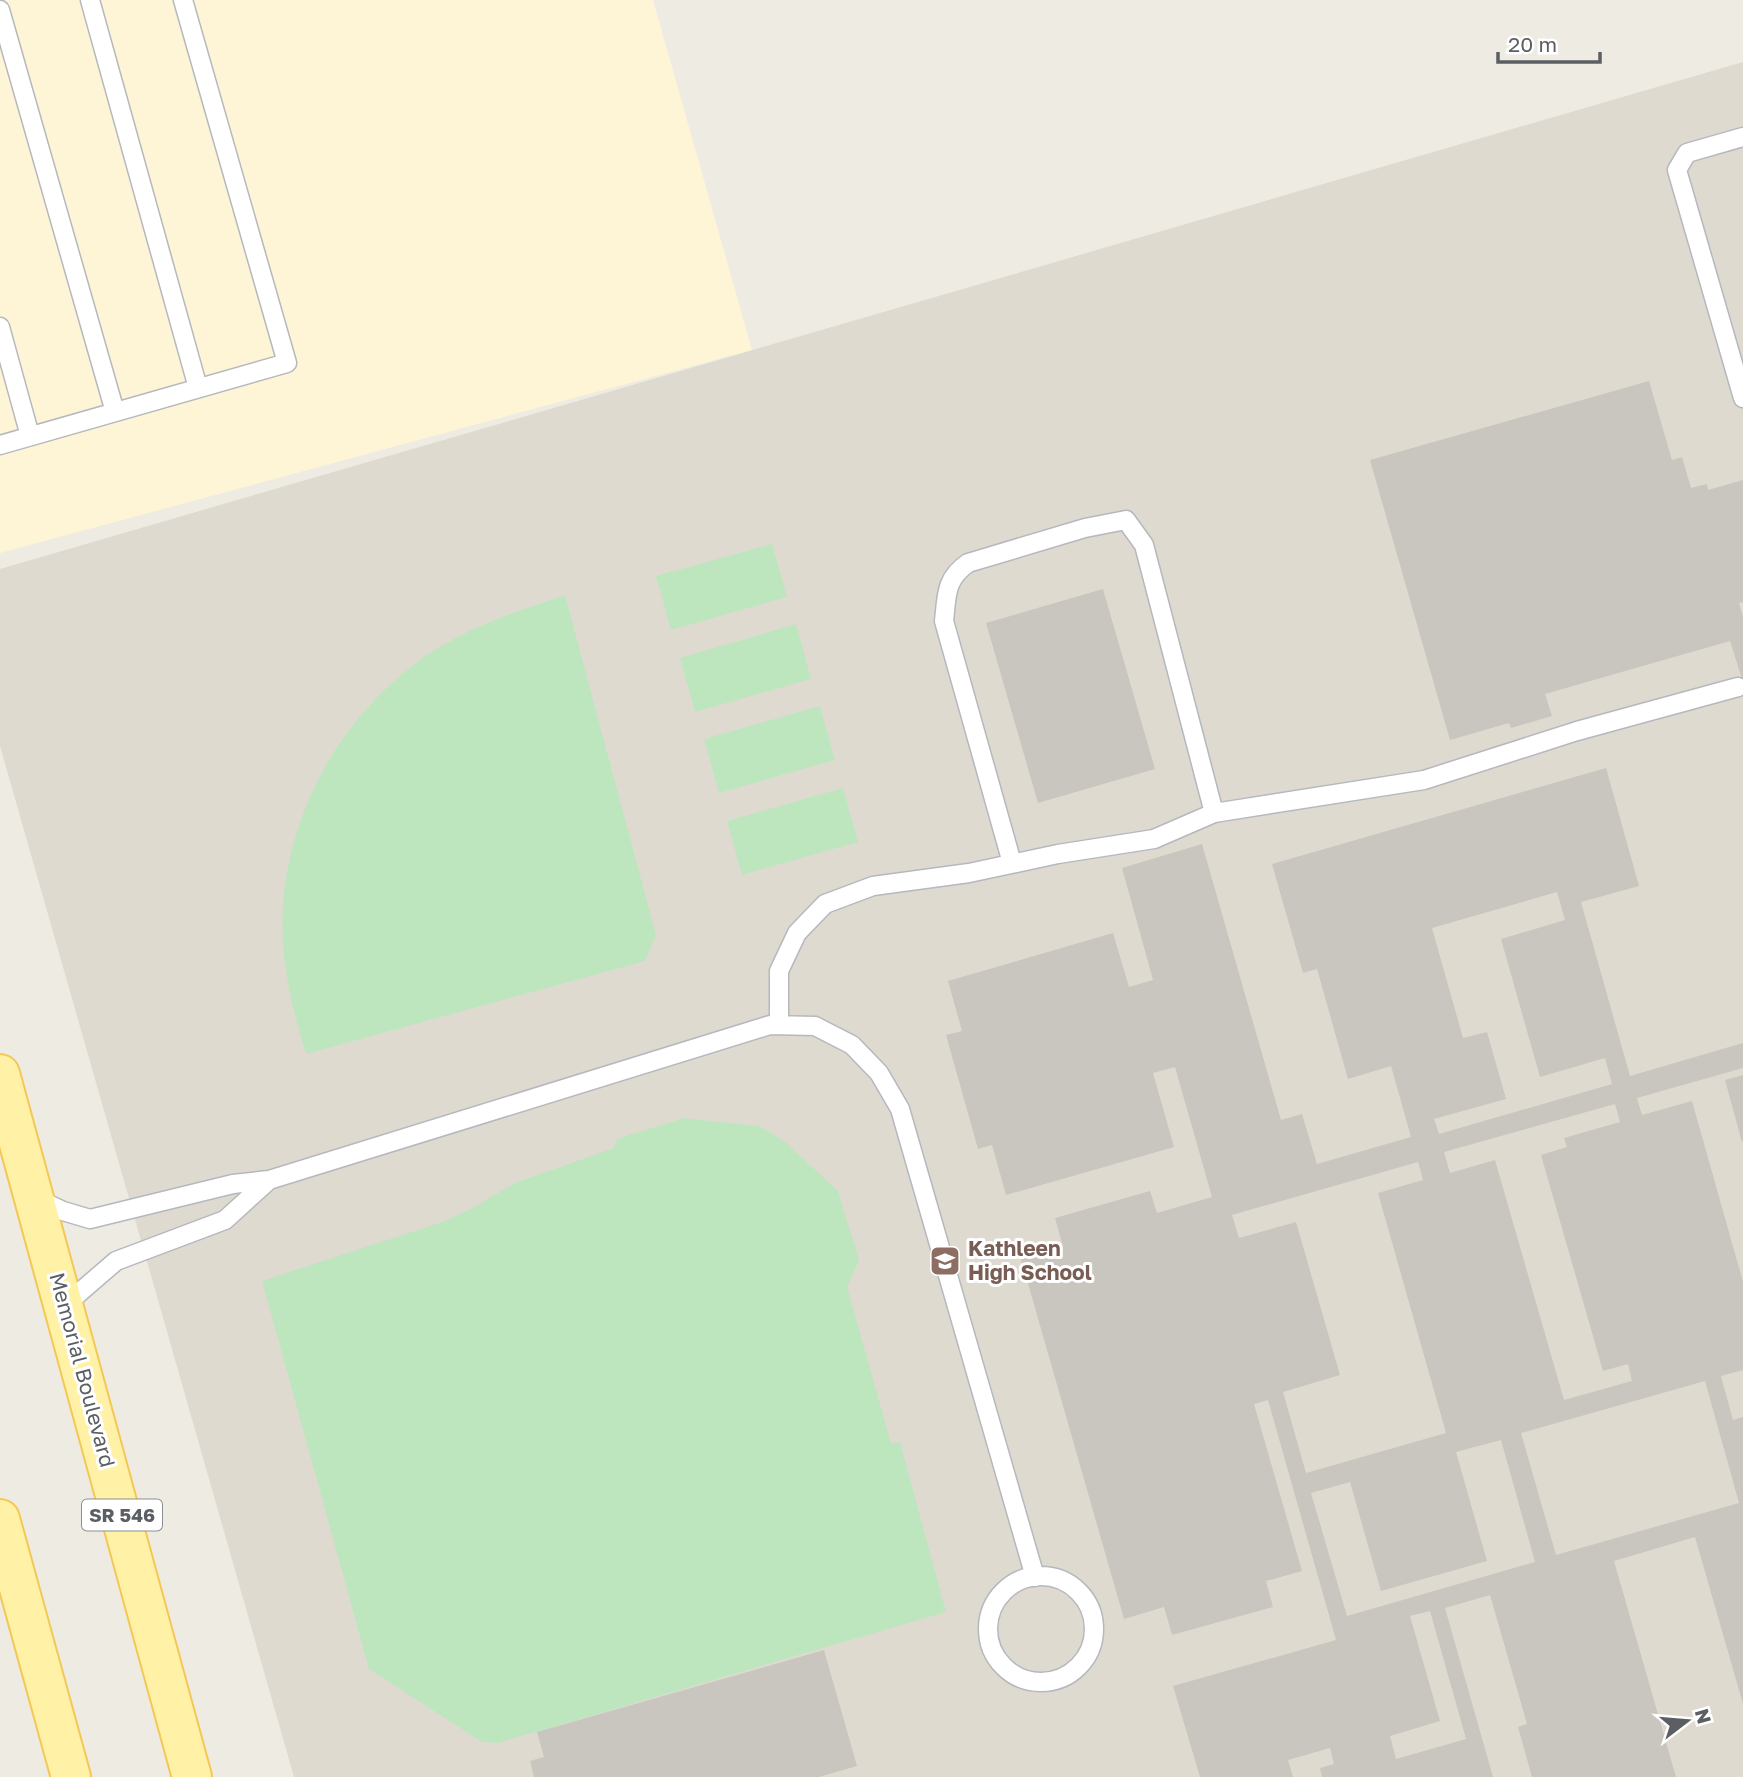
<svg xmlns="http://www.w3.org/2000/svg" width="1743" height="1777" font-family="'Golos Text',sans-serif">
<rect width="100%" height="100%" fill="#eeebe2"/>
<path fill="#fef5d7" d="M0 0H653L752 350 0 553Z"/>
<path fill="#dedad0" d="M1743 62V1777H294L0 746V569Z"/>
<path fill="#bee6be" d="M772 544 787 597 671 630 656 576Z
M565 595 656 935 645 961 306 1054C291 1006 280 958 283 908 289 803 349 704 438 648 477 624 522 610 565 595Z
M796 624 811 679 695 712 680 658Z
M820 706 835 760 719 793 704 739Z
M843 788 858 842 742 875 727 821Z
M684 1118 759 1126 784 1141 838 1191 859 1260 847 1287 891 1443 900 1442 946 1612 498 1743 482 1742 369 1669 262 1281 442 1222 471 1209 517 1182 614 1148 617 1139Z"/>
<path fill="#c9c6c0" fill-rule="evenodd" d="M1649 381 1672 460 1682 457 1691 488 1707 484 1708 490 1743 480V602L1739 603 1743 617V682L1730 641 1545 694 1552 716 1511 728 1509 723 1450 740 1370 460Z
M1103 589 1155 769 1038 803 986 623Z
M1606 768 1639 886 1581 902 1630 1076 1743 1043V1068L1637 1098 1642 1115 1692 1101 1743 1282V1370L1721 1376 1733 1420 1743 1417V1704L1695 1537 1614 1561 1676 1777H1532L1518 1727 1527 1724 1490 1595 1445 1608 1493 1777H1322L1320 1768 1334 1764 1330 1748 1288 1760 1293 1777H1200L1173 1686 1336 1640 1268 1400 1254 1404 1302 1571 1266 1581 1273 1607 1172 1635 1164 1607 1124 1619 1021 1259 1063 1247 1055 1218 1150 1191 1157 1213 1212 1197 1175 1067 1153 1073 1174 1147 1006 1195 992 1145 978 1149 946 1035 962 1031 948 981 1113 933 1129 987 1153 980 1122 868 1202 844 1281 1120 1302 1114 1317 1164 1411 1137 1391 1066 1348 1079 1317 969 1303 973 1272 864ZM1557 892 1565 920 1501 939 1540 1077 1605 1058 1612 1084 1439 1134 1434 1119 1506 1099 1487 1032 1463 1038 1432 928ZM1615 1104 1620 1122 1564 1138 1567 1147 1541 1155 1603 1371 1628 1364 1632 1381 1564 1400 1495 1160 1450 1173 1444 1152ZM1418 1162 1423 1180 1378 1193 1446 1433 1306 1473 1283 1392 1340 1375 1296 1222 1239 1238 1232 1215ZM1705 1381 1739 1503 1556 1555 1521 1433ZM1501 1440 1535 1562 1347 1616 1311 1493 1350 1482 1381 1591 1487 1561 1456 1452ZM1430 1611 1466 1739 1396 1759 1390 1736 1440 1721 1410 1616Z
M1743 1075V1141L1742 1142 1725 1080Z
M824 1650 857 1766 819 1777H534L530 1761 544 1757 537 1732Z"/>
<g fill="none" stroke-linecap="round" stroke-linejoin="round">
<g stroke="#b5b8bd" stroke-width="21">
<path id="lane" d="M90 0 198 388
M0 10 115 412
M1743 137 1687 153 1677 170 1743 398
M0 327 30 436
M0 445 287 363 183 0
M1012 863 944 621C947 595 945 579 968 563L1085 528 1126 520 1144 545 1214 813
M779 1025V971L797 933 825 904 873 886 969 873 1058 854 1154 839 1214 813 1424 780 1577 731 1738 687
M35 1198 63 1211 90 1219 233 1184 269 1180 770 1025 815 1026 852 1045 879 1073 900 1109 1035 1577
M65 1305 116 1261 225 1220 269 1180
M988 1629a53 53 0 1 1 106 0a53 53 0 1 1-106 0Z"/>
</g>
<g stroke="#f3c856" stroke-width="42">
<path id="primary" d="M0 1074 192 1777
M0 1519 71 1777"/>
</g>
<use href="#lane" stroke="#fff" stroke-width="18"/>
<use href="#primary" stroke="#fff1a6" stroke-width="38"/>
</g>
<defs>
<g id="school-square" transform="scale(1.575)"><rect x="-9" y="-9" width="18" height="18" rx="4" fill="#8d6e63" stroke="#fff"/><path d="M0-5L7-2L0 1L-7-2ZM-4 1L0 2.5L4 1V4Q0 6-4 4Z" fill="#fff"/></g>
</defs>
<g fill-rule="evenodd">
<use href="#school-square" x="945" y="1261"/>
</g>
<g text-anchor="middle" stroke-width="6" stroke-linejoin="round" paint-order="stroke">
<rect fill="#fff" stroke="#8c8f92" stroke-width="2" x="82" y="1499.5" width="80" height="31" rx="5"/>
<g font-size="19" font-weight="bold" fill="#5b5f63">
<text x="122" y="1522">SR 546</text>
</g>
<g font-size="21" font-weight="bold" fill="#785e54" stroke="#fff" text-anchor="start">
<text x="968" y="1256">Kathleen<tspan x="968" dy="24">High School</tspan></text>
</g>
<g font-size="21" fill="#5b5f63" stroke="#fff">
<text transform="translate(82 1370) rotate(75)" y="7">Memorial Boulevard</text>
</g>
</g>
<g transform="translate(1687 1721) rotate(74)" stroke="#ffffff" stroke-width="5" paint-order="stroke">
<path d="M0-5L12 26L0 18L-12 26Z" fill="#5b5f63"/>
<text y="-10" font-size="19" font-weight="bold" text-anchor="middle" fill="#5b5f63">N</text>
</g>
<path d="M1498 52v10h102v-10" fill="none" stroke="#5b5f63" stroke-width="3.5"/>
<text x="1508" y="52" font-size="21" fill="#5b5f63" stroke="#ffffff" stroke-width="5" paint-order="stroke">20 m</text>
</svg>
